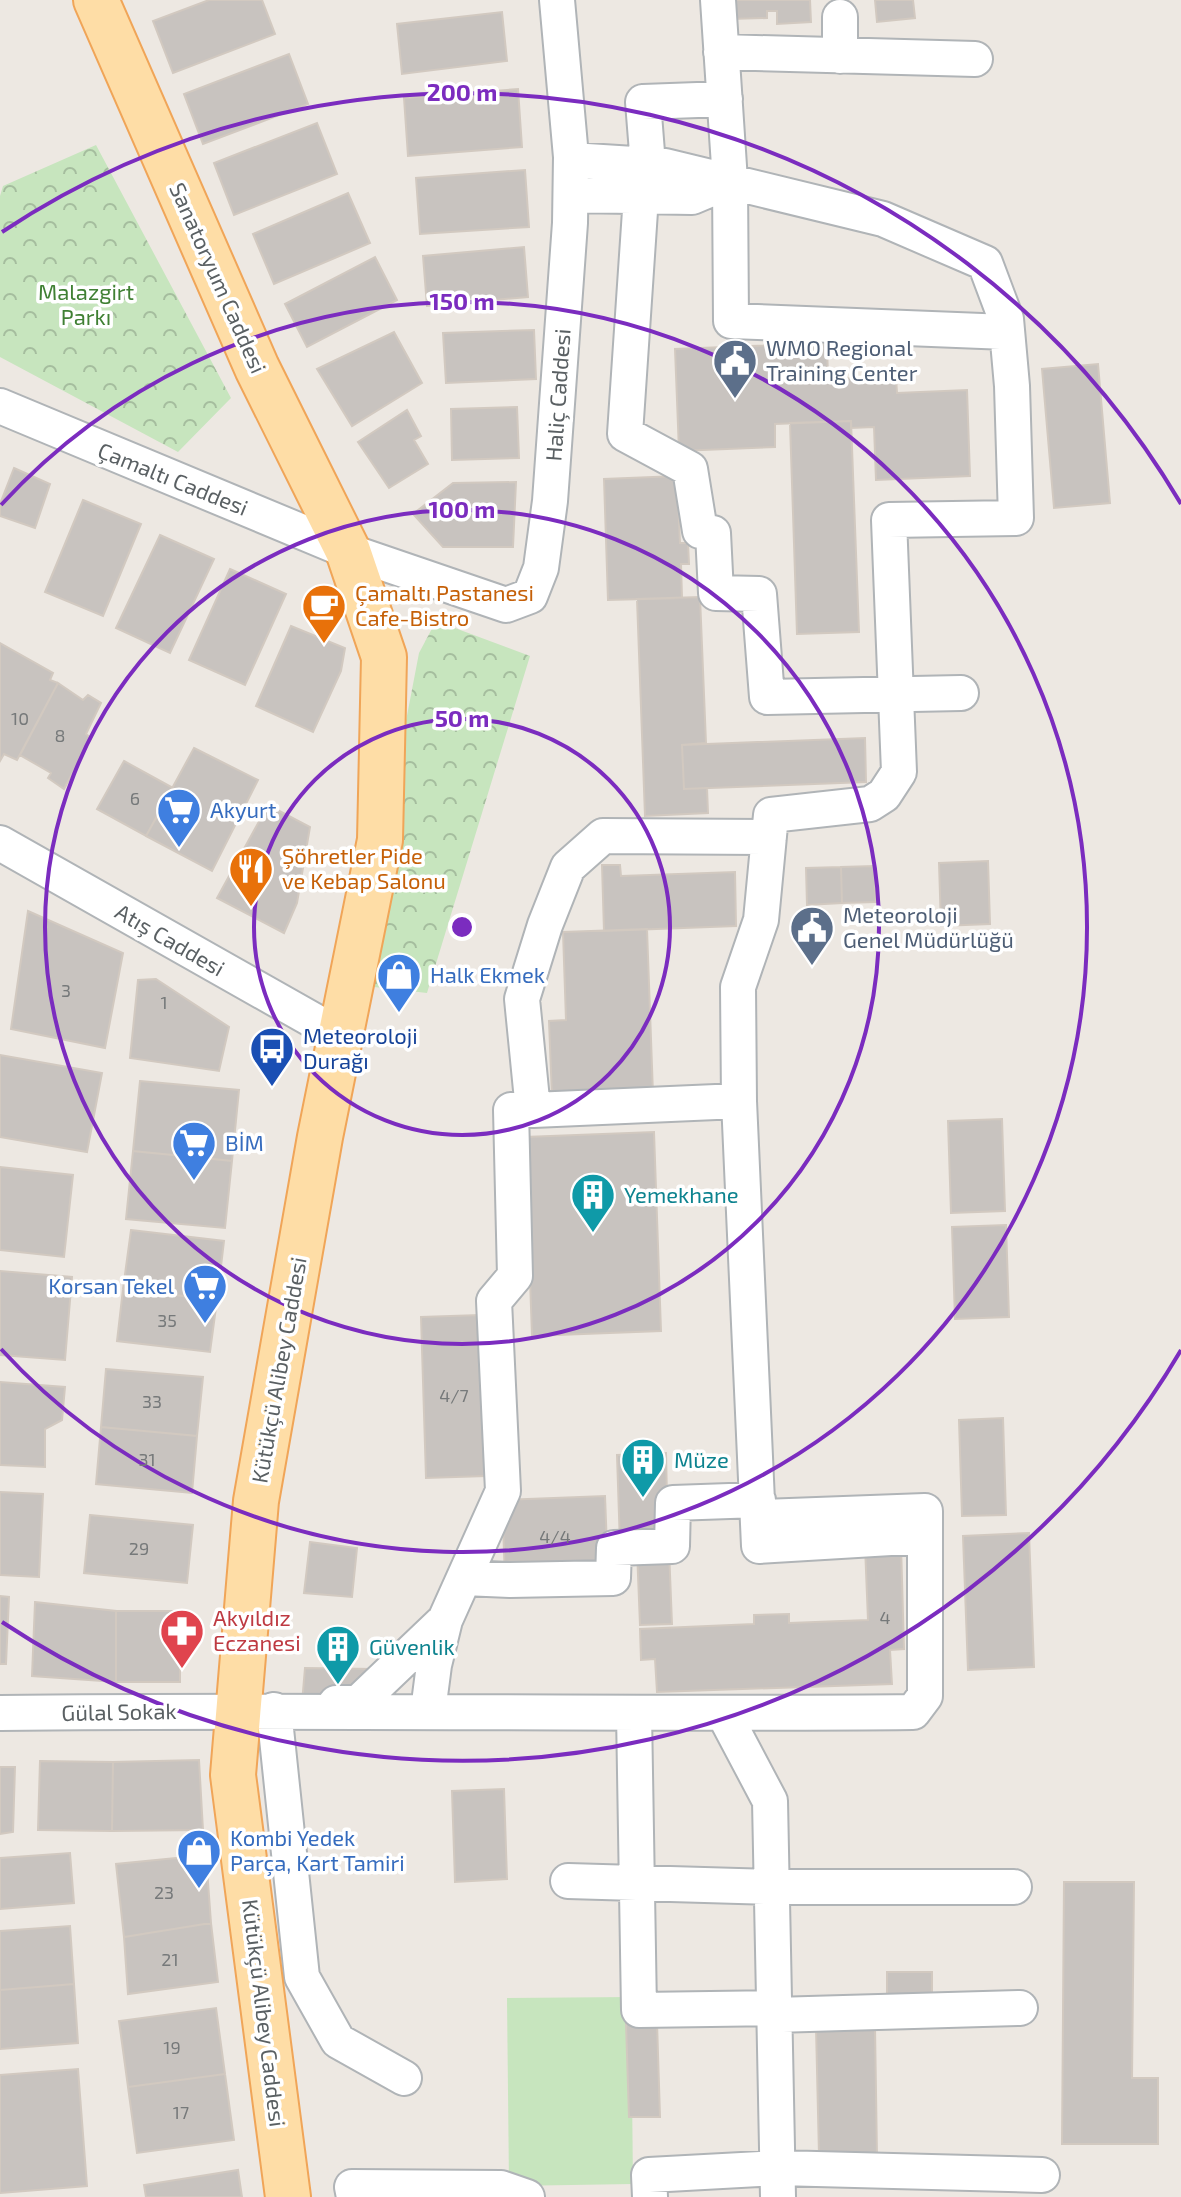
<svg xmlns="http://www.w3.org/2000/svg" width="1181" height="2197" font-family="'Exo 2',sans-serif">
<defs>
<pattern id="park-crowns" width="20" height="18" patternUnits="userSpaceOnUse" patternTransform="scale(2)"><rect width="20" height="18" fill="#c7e5be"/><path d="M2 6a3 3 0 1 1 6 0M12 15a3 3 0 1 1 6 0" fill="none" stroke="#a5bd9e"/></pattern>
</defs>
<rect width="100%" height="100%" fill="#ede8e2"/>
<path fill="#c7e5be" d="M631 1997 633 2184 509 2186 507 1998Z"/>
<path fill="url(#park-crowns)" d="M96 145 231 398 178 452 0 357V196L3 186Z
M436 621 530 656 427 993 374 987 392 877 401 747 419 653Z"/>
<path fill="#c8c3bf" stroke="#d2c9c0" stroke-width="2" d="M209 0H262L275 34 173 73 153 21Z
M729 0H810L811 22 777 24V11H767V18L730 19Z
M875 0H913L915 18 877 22Z
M502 12 507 61 402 74 397 24Z
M289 54 308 104 203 144 184 94Z
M518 89 522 147 408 156 404 98Z
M317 123 337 174 234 215 214 163Z
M525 170 529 227 420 234 416 178Z
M348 193 370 243 274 284 253 234Z
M524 247 528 297 427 306 423 256Z
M375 257 397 300 307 347 285 304Z
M534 330 536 379 446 383 443 333Z
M394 332 422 383 352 426 317 369Z
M827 343 828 379 896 377 897 393 967 390 970 476 876 480 874 427 851 428V421L775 424V447L679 451 675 349Z
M1098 364 1110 503 1054 508 1042 369Z
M517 407 519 458 452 460 451 409Z
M407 410 421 436 414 440 428 464 389 488 358 442Z
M851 421 859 632 797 634 790 423Z
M14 468 50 484 35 528 0 516V504Z
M677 476 680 543H688L689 564H681L682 598 608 600 604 479Z
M516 482 513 547H443L413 514 453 483Z
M83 500 141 524 103 616 45 592Z
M160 535 214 559 170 653 116 628Z
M230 569 286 594 245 685 189 660Z
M700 597 706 743 682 745 684 789 707 788 708 813 645 816 637 599Z
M291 626 345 648 341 671 313 732 256 706Z
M0 643 53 673 50 680 58 683 17 760 4 754 0 761Z
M58 683 83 700 88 695 101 703 86 734 91 738 64 789 48 778 51 773 20 755Z
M865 738 866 782 684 789 682 745Z
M194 748 258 780 212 871 146 836Z
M124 761 173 788 146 836 97 809Z
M268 805 310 827 297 903 284 933 217 898Z
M988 861 990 924 941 926 939 863Z
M602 865H620L621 876 735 872 736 926 604 931Z
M874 866 876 902 842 903 841 867Z
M841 867 842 903 807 905 806 868Z
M28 911 123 953 105 1048 11 1029Z
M647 929 653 1094 552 1098 549 1021 566 1020 563 932Z
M156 979 229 1027 219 1071 130 1058 138 980Z
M0 1055 102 1073 87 1152 0 1137Z
M140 1081 239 1090 232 1161 133 1151Z
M1002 1119 1005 1211 951 1213 948 1121Z
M654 1132 661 1331 532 1336 525 1137Z
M133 1151 232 1161 225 1228 126 1219Z
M0 1167 73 1175 64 1257 0 1250Z
M1006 1225 1009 1317 955 1319 952 1227Z
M131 1230 224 1241 217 1300 123 1289Z
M0 1271 72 1277 65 1360 0 1355Z
M123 1289 217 1300 210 1352 117 1341Z
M480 1315 486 1476 426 1478 421 1317Z
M106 1369 203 1377 197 1436 101 1427Z
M0 1382 65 1387 62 1420 45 1429V1467L0 1465Z
M1003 1418 1006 1515 962 1516 959 1420Z
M101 1427 197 1436 192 1493 96 1484Z
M666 1453 668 1543 620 1545 617 1455Z
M0 1492 43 1494 39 1577 0 1575Z
M605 1496 608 1573 505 1577 502 1500Z
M90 1515 193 1525 187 1583 84 1573Z
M1029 1533 1034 1667 968 1670 963 1536Z
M310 1542 357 1548 352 1597 304 1593Z
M901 1545 904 1649 890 1650 892 1684 657 1692 655 1659 641 1660 640 1629 754 1624V1615L789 1614V1623L868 1620 865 1546Z
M669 1549 672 1624 640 1625 637 1550Z
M0 1596 9 1597 6 1664H0Z
M35 1602 116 1611V1682L32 1676Z
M116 1611H180V1682H116Z
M305 1668 373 1669V1706L302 1703Z
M199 1760 203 1830 112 1831 113 1762Z
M40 1761 113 1762 112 1831 38 1830Z
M0 1767H15L13 1832 0 1834Z
M504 1789 507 1879 455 1882 452 1791Z
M70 1853 74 1903 0 1909V1858Z
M206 1855 211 1923 124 1937 116 1864Z
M1064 1882H1134L1132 2078H1158V2144H1062Z
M211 1923 218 1982 128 1994 124 1937Z
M70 1926 74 1984 0 1990V1931Z
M887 1972H932V2009L887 2008Z
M74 1984 78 2043 0 2049V1990Z
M216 2008 225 2074 128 2087 119 2021Z
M657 2022 660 2117H629L626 2023Z
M816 2027H875L877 2157 819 2155Z
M78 2069 87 2186 0 2193V2075Z
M225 2074 234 2140 137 2153 128 2087Z
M238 2170 242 2197H146L144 2185Z"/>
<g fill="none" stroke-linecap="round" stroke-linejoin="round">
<g stroke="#b0b4b7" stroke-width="38">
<path id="minor" d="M718 0 730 181 731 321 1007 332
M721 52 975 59
M840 56V17
M571 160 665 166 883 219 985 263 1006 319 1012 386 1016 518 889 520 899 772 884 795 870 804 771 815 761 920 738 987 739 1101 759 1546 924 1536
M648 165 643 102 725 99
M571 195 692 197 730 181
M641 196 625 434 690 469 700 531 713 533 716 593 759 594 767 697 961 693
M0 406 348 551 506 605 530 596 541 568 550 501 570 223 571 157 557 0
M0 843 341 1036
M533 1110 739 1101
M464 1578 510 1580 613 1578 614 1548 672 1546 673 1503 758 1500
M336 1703H358L445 1620
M274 1710 302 1977 338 2041 404 2078
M428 1711 434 1665 445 1620 503 1491 494 1301 515 1276 511 1110H533L522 999 545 925 568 867 603 836 769 837
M0 1713C304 1709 608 1715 913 1712L925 1696V1511L759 1517
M634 1713 639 2010 774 2008
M724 1714 770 1801 778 2197
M568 1881 772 1887H1014
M774 2015 1020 2008
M354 2197 352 2187 501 2188 527 2197
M650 2197 649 2175 778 2168 1042 2175"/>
</g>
<g stroke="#f0a558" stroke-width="48">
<path id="major" d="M96 0 257 368 348 551 384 657 380 840 320 1137 256 1501 233 1775 288 2197"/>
</g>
<use href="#minor" stroke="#fff" stroke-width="34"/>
<use href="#major" stroke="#fedda6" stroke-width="44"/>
</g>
<g fill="none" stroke="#7b2cbf" stroke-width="4">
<circle cx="462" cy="927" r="208"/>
<circle cx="462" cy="927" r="417"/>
<path d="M1 505A625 625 0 1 1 1 1349"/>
<path d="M1181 1350A834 834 0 0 1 2 1622M2 232A834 834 0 0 1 1181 504"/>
</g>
<defs>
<g id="civic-pin" transform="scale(2.3)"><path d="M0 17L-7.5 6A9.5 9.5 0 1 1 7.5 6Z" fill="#5c6f8a" stroke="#fff"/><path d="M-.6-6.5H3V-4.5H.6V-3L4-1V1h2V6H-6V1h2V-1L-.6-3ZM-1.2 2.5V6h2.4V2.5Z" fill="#fff"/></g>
<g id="cafe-pin" transform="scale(2.3)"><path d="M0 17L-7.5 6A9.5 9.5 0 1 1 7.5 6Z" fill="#e8710a" stroke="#fff"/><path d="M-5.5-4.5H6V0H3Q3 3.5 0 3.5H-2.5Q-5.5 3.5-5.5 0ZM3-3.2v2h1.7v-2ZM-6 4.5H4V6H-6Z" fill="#fff"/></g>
<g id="supermarket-pin" transform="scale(2.3)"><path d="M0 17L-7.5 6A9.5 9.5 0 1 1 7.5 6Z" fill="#3f7fe0" stroke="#fff"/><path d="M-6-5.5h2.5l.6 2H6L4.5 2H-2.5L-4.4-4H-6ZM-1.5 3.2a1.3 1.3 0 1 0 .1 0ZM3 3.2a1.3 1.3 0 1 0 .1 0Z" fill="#fff"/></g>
<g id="restaurant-pin" transform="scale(2.3)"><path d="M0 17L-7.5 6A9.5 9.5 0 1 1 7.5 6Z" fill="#e8710a" stroke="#fff"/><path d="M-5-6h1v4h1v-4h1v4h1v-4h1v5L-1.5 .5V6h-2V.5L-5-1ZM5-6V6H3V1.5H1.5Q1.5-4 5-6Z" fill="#fff"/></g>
<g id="shop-pin" transform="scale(2.3)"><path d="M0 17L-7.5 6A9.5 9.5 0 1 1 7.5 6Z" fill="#3f7fe0" stroke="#fff"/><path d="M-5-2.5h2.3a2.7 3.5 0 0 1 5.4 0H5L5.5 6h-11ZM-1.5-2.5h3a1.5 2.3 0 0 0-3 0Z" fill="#fff"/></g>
<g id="bus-pin" transform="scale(2.3)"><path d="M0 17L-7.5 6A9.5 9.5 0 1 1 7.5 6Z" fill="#1a4fb4" stroke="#fff"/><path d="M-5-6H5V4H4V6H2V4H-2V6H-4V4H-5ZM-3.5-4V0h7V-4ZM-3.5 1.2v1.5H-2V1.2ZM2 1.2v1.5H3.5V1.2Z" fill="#fff"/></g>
<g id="building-pin" transform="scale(2.3)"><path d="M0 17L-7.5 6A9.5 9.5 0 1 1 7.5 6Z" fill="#0f9aa8" stroke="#fff"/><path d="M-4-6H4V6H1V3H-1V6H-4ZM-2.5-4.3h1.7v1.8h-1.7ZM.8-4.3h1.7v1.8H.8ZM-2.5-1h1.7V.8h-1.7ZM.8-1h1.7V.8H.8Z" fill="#fff"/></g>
<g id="pharmacy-pin" transform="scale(2.3)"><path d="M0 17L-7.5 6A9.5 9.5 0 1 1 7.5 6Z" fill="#e0444e" stroke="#fff"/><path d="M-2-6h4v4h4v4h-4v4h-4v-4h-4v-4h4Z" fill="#fff"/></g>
</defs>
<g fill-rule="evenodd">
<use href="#civic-pin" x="735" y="361"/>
<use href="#cafe-pin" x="324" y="606"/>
<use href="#supermarket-pin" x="179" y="810"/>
<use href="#restaurant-pin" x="251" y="869"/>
<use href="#civic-pin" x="812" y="928"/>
<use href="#shop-pin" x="399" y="975"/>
<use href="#bus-pin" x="272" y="1049"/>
<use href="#supermarket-pin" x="194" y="1143"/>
<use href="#building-pin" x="593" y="1195"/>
<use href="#supermarket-pin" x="205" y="1286"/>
<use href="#building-pin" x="643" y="1460"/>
<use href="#pharmacy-pin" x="182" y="1631"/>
<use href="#building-pin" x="338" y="1647"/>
<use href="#shop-pin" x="199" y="1851"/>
</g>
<g text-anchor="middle" stroke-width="7" stroke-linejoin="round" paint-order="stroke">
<g font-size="18" fill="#76797a">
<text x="20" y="725">10</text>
<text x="60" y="742">8</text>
<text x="135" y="805">6</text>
<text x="66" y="997">3</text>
<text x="164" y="1009">1</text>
<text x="167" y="1327">35</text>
<text x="454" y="1402">4/7</text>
<text x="152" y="1408">33</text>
<text x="147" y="1466">31</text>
<text x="555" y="1543">4/4</text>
<text x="139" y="1555">29</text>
<text x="885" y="1624">4</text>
<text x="164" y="1899">23</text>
<text x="170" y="1966">21</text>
<text x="172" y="2054">19</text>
<text x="181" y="2119">17</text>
</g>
<g font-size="22" fill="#5a6063" stroke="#fff">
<text transform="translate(218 278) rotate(66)" y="8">Sanatoryum Caddesi</text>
<text transform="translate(558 395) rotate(-86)" y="8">Haliç Caddesi</text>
<text transform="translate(173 479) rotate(22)" y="8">Çamaltı Caddesi</text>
<text transform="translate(170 940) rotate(30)" y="8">Atış Caddesi</text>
<text transform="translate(279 1370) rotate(-80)" y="8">Kütükçü Alibey Caddesi</text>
<text transform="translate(119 1712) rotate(-1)" y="8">Gülal Sokak</text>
<text transform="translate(264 2013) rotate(83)" y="8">Kütükçü Alibey Caddesi</text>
</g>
<g font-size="22" fill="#408034" stroke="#fff">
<text x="86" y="300">Malazgirt<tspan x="86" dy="25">Parkı</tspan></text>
</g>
<g font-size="22" fill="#4e5e75" stroke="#fff" text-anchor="start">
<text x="766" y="356">WMO Regional<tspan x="766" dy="25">Training Center</tspan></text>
<text x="843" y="923">Meteoroloji<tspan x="843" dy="25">Genel Müdürlüğü</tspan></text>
</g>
<g font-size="22" fill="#c56008" stroke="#fff" text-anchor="start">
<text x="355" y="601">Çamaltı Pastanesi<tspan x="355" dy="25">Cafe-Bistro</tspan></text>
<text x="282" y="864">Şöhretler Pide<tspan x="282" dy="25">ve Kebap Salonu</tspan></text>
</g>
<g font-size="22" fill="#366cbe" stroke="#fff" text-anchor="start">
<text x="210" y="818">Akyurt</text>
<text x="430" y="983">Halk Ekmek</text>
<text x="225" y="1151">BİM</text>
<text x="174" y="1294" text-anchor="end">Korsan Tekel</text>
<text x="230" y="1846">Kombi Yedek<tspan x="230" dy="25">Parça, Kart Tamiri</tspan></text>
</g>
<g font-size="22" fill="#164399" stroke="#fff" text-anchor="start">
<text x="303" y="1044">Meteoroloji<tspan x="303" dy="25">Durağı</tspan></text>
</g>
<g font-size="22" fill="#0d838f" stroke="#fff" text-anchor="start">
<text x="624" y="1203">Yemekhane</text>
<text x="674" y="1468">Müze</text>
<text x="369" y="1655">Güvenlik</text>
</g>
<g font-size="22" fill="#be3a42" stroke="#fff" text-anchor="start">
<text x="213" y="1626">Akyıldız<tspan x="213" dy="25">Eczanesi</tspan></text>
</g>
</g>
<circle cx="462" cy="927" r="12" fill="#7b2cbf" stroke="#fff" stroke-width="4"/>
<g font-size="24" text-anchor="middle" font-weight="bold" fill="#7b2cbf" stroke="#fff" stroke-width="7" stroke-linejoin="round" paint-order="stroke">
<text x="462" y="101">200 m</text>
<text x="462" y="310">150 m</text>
<text x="462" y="518">100 m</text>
<text x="462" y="727">50 m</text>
</g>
</svg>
